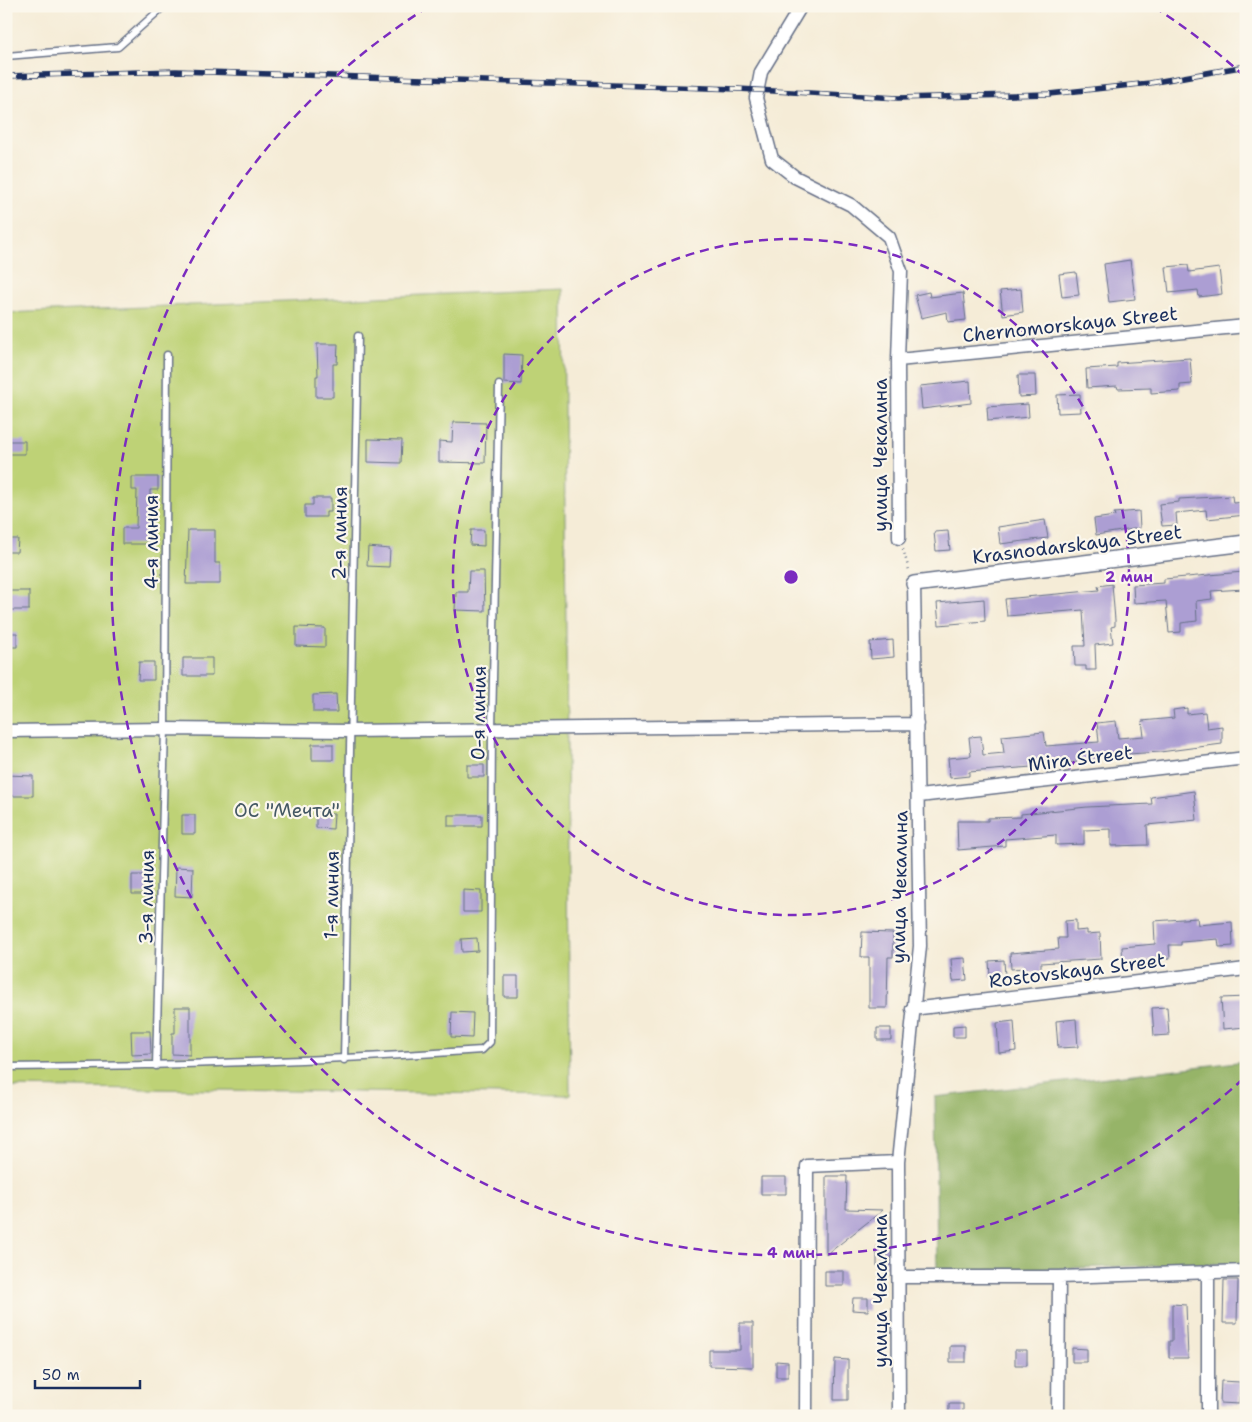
<svg xmlns="http://www.w3.org/2000/svg" width="1252" height="1422" font-family="'Shantell Sans',sans-serif">
<rect width="100%" height="100%" fill="#fbf7ec"/>
<filter id="ink" filterUnits="userSpaceOnUse"><feTurbulence type="fractalNoise" baseFrequency=".02" numOctaves="2"/><feDisplacementMap in="SourceGraphic" scale="10" xChannelSelector="R" yChannelSelector="G"/><feConvolveMatrix kernelMatrix="1 2 1 2 8 2 1 2 1" color-interpolation-filters="sRGB"/></filter>
<filter id="wash" filterUnits="userSpaceOnUse"><feTurbulence type="fractalNoise" baseFrequency=".0096" numOctaves="4" result="noise"/><feDisplacementMap in="SourceGraphic" scale="20" xChannelSelector="R" yChannelSelector="G"/><feGaussianBlur stdDeviation="1.12" result="paint"/><feColorMatrix in="noise" values="0 0 0 0 0 0 0 0 0 0 0 0 0 0 0 0 0 1.4 0 .05"/><feComposite in="paint" operator="in"/></filter>
<g filter="url(#wash)">
<rect width="100%" height="100%" fill="#f5ecd7"/>
<path fill="#bed276" stroke="#6c806a" d="M563 289 570 1095 6 1087V313Z"/>
<path fill="#96b467" stroke="#587262" d="M1246 1061V1263L937 1272 935 1097Z"/>
<g id="blocks">
<path fill="#ac9ed3" d="M1130 260 1135 299 1109 302 1104 264Z
M1188 265 1189 272 1219 268 1222 294 1199 297 1198 290 1169 293 1166 267Z
M1076 272 1079 295 1062 297 1059 274Z
M1021 289 1023 312 1003 315 1000 291Z
M929 292 930 297 963 293 966 320 948 322 947 312 921 318 915 295Z
M317 344H338L337 364H333V397H316V376H318Z
M504 354 522 355 521 384 504 383Z
M1190 358 1192 384 1180 385V391L1151 393V388L1118 389 1117 386 1087 388 1086 369 1117 367V363Z
M1018 375H1035L1036 396 1019 397Z
M970 381 971 403 922 409 920 386Z
M1080 394 1081 412 1058 413 1057 395Z
M1028 404 1029 417 988 421 987 407Z
M453 422 486 423 485 463 439 462V441L452 442Z
M368 439 402 440 401 463 368 462Z
M6 441H25V454H6Z
M132 477H158V490H150L149 544H122V528H136L137 490H132Z
M1232 496 1233 503 1246 502V515L1207 519 1206 510 1176 513 1177 525 1162 526 1159 504 1179 502V499Z
M313 498H331V512H326V517H305V505H313Z
M1139 511 1140 528 1096 535 1094 519 1115 516 1114 513Z
M1045 520 1048 538 1000 544 998 527Z
M188 530H215V563H220V584H186Z
M471 530H484V546L470 545Z
M948 531 950 550 936 551 934 532Z
M6 539H18L17 552H6Z
M368 547 390 549 389 567 367 566Z
M469 571H484L485 611 455 610 456 592H468Z
M1243 572 1244 589 1211 591 1212 599 1196 601 1197 621 1181 623V632L1169 633 1166 601 1134 603 1133 585 1164 583V579Z
M1112 584 1115 620V626L1111 627 1113 643 1095 645 1096 670H1086V666H1075L1074 646H1085L1083 610 1007 616 1005 599 1099 590 1098 586Z
M6 591H29V610H6Z
M984 599 985 621 939 625 937 603Z
M296 627 325 628V647L296 646Z
M6 633H17V647H6Z
M893 640 894 657 871 659 870 642Z
M183 658H212V676H183Z
M139 662H154V680H138Z
M336 694 337 712H313V695Z
M1187 708V714L1205 712 1207 728 1222 726V744L1160 752 1096 756V761L1032 765V767L969 772V776L950 778 948 758 971 756 969 737 981 736 983 755 1004 753 1002 736 1044 732 1046 746 1099 742 1097 723 1116 721 1118 738 1144 736 1142 721 1174 718 1173 710Z
M312 744H333V760H312Z
M467 765H484V777H467Z
M6 775 33 776V796H6Z
M1194 791 1197 820 1147 825 1148 845 1111 846V829L1084 830V844L1056 845V835L1005 839V846L958 850 957 821H988V818L1021 817V814L1087 807 1152 804 1151 797Z
M316 808 327 809V814H334L333 829 316 828Z
M182 815H195V834H182Z
M448 815H482V826H448Z
M176 867 193 868 192 897 175 896Z
M132 875H147V894H132Z
M463 890 481 891V912H463Z
M1197 918 1198 925 1232 922 1233 946 1219 947 1218 939 1181 942V945H1169L1170 958 1123 964 1122 947 1155 944 1154 921Z
M1076 920V931L1087 930V934L1100 933 1101 959 1041 963V972L1026 973 1025 968 1011 969 1010 953 1059 949 1058 938H1066L1065 921Z
M862 932 893 933V957H888L887 1008H869V957H861Z
M477 938 478 951 462 952 461 939Z
M965 958 967 980 953 981 951 959Z
M1004 960 1005 976 990 977 989 961Z
M504 976H518V997H504Z
M1246 997V1027L1223 1029 1221 998Z
M175 1007H190V1055L172 1054V1033H175Z
M1167 1007 1169 1035 1154 1036 1152 1008Z
M452 1012 473 1013 472 1038 451 1037Z
M1076 1019 1078 1047 1058 1048 1056 1021Z
M1014 1021 1016 1051 999 1053 997 1023Z
M965 1025V1037H953V1026Z
M877 1028H891V1040H877Z
M131 1031H150L151 1054 132 1055Z
M826 1176H847L846 1209 883 1210 826 1255Z
M761 1177H786V1194H761Z
M877 1246H888L887 1266H877Z
M825 1271H844V1286H825Z
M1224 1280H1238L1237 1323H1223Z
M853 1298H868V1311L852 1310Z
M1172 1304 1186 1305 1188 1358H1169V1341H1172Z
M740 1323H753V1367L709 1366V1350H740Z
M950 1346H966V1362H950Z
M1072 1348 1087 1349V1362H1072Z
M1015 1350H1027V1365H1015Z
M835 1359 848 1360V1400H834Z
M776 1361 788 1362V1377H776Z
M1221 1381 1240 1382 1239 1404 1220 1403Z
M949 1404H963V1416H949Z"/>
</g>
</g>
<g filter="url(#ink)">
<use href="#blocks" fill-opacity="0" stroke="#677188" stroke-width="1"/>
<g fill="none" stroke-linecap="round" stroke-linejoin="round">
<g stroke="#677188" stroke-width="9">
<path id="service" d="M6 56 118 47 164 6
M344 1060 358 336
M156 1066 165 729 167 355
M6 1067C165 1066 323 1061 482 1050L490 1042 492 729 499 385"/>
</g>
<g stroke="#677188" stroke-width="15">
<path id="minor" d="M801 6 761 72 756 98 772 159 795 177 851 205 889 237 901 271 898 360 899 538
M898 360 1246 326
M6 731 165 729 349 731 917 724
M919 796 1246 758
M912 1009 1246 969
M1208 1271V1416
M899 1277H1059L1246 1271
M806 1416 807 1166 898 1162
M899 1416 898 1162 920 946 914 584
M1058 1416 1059 1277"/>
</g>
<g stroke="#677188" stroke-width="18">
<path id="tertiary" d="M914 584 1246 543"/>
</g>
<path stroke="#677188" stroke-width="2.5" stroke-dasharray="1 4" stroke-linecap="butt" d="M903 549 909 570"/>
<use href="#service" stroke="#fff" stroke-width="6"/>
<use href="#minor" stroke="#fff" stroke-width="12"/>
<use href="#tertiary" stroke="#fff" stroke-width="15"/>
<g stroke="#1b2f5e" stroke-width="5.5">
<path id="rail" d="M6 76 176 71 738 89 898 98 1049 94 1150 83 1246 66"/>
</g>
<use href="#rail" stroke="#fbf7ec" stroke-width="4" stroke-dasharray="11" stroke-linecap="butt"/>
</g>
</g>
<g fill="none" stroke="#7b2cbf" stroke-width="2.5" stroke-dasharray="9 6">
<circle cx="791" cy="577" r="338"/>
<path d="M1243 1079A676 676 0 1 1 428 7M1154 7A676 676 0 0 1 1243 75"/>
</g>
<g text-anchor="middle" stroke-width="4.5" stroke-linejoin="round" paint-order="stroke">
<g font-size="19" fill="#1b2f5e" stroke="#fbf7ec">
<text transform="translate(1070 324) rotate(-6)" y="7">Chernomorskaya Street</text>
<text transform="translate(880 455) rotate(-90)" y="7">улица Чекалина</text>
<text transform="translate(339 533) rotate(-89)" y="7">2-я линия</text>
<text transform="translate(151 542) rotate(-90)" y="7">4-я линия</text>
<text transform="translate(1077 544) rotate(-7)" y="7">Krasnodarskaya Street</text>
<text transform="translate(478 713) rotate(-89)" y="7">0-я линия</text>
<text transform="translate(1080 758) rotate(-7)" y="7">Mira Street</text>
<text transform="translate(899 887) rotate(-89)" y="7">улица Чекалина</text>
<text transform="translate(331 895) rotate(-89)" y="7">1-я линия</text>
<text transform="translate(146 897) rotate(-89)" y="7">3-я линия</text>
<text transform="translate(1077 970) rotate(-7)" y="7">Rostovskaya Street</text>
<text transform="translate(880 1291) rotate(-90)" y="7">улица Чекалина</text>
</g>
<g font-size="19" fill="#445864" stroke="#fbf7ec">
<text x="287" y="817">ОС "Мечта"</text>
</g>
</g>
<circle cx="791" cy="577" r="8" fill="#7b2cbf" stroke="#fbf7ec" stroke-width="2.5"/>
<g font-size="15" text-anchor="middle" font-weight="bold" fill="#7b2cbf" stroke="#fbf7ec" stroke-width="4.5" stroke-linejoin="round" paint-order="stroke">
<text x="1129" y="582">2 мин</text>
<text x="791" y="1258">4 мин</text>
</g>
<rect width="1252" height="1422" fill="none" stroke="#fbf7ec" stroke-width="25"/>
<path d="M35 1380v8h105v-8" fill="none" stroke="#1b2f5e" stroke-width="2.5"/>
<text x="42" y="1380" font-size="15" fill="#1b2f5e" stroke="#fbf7ec" stroke-width="4" paint-order="stroke">50 m</text>
</svg>
